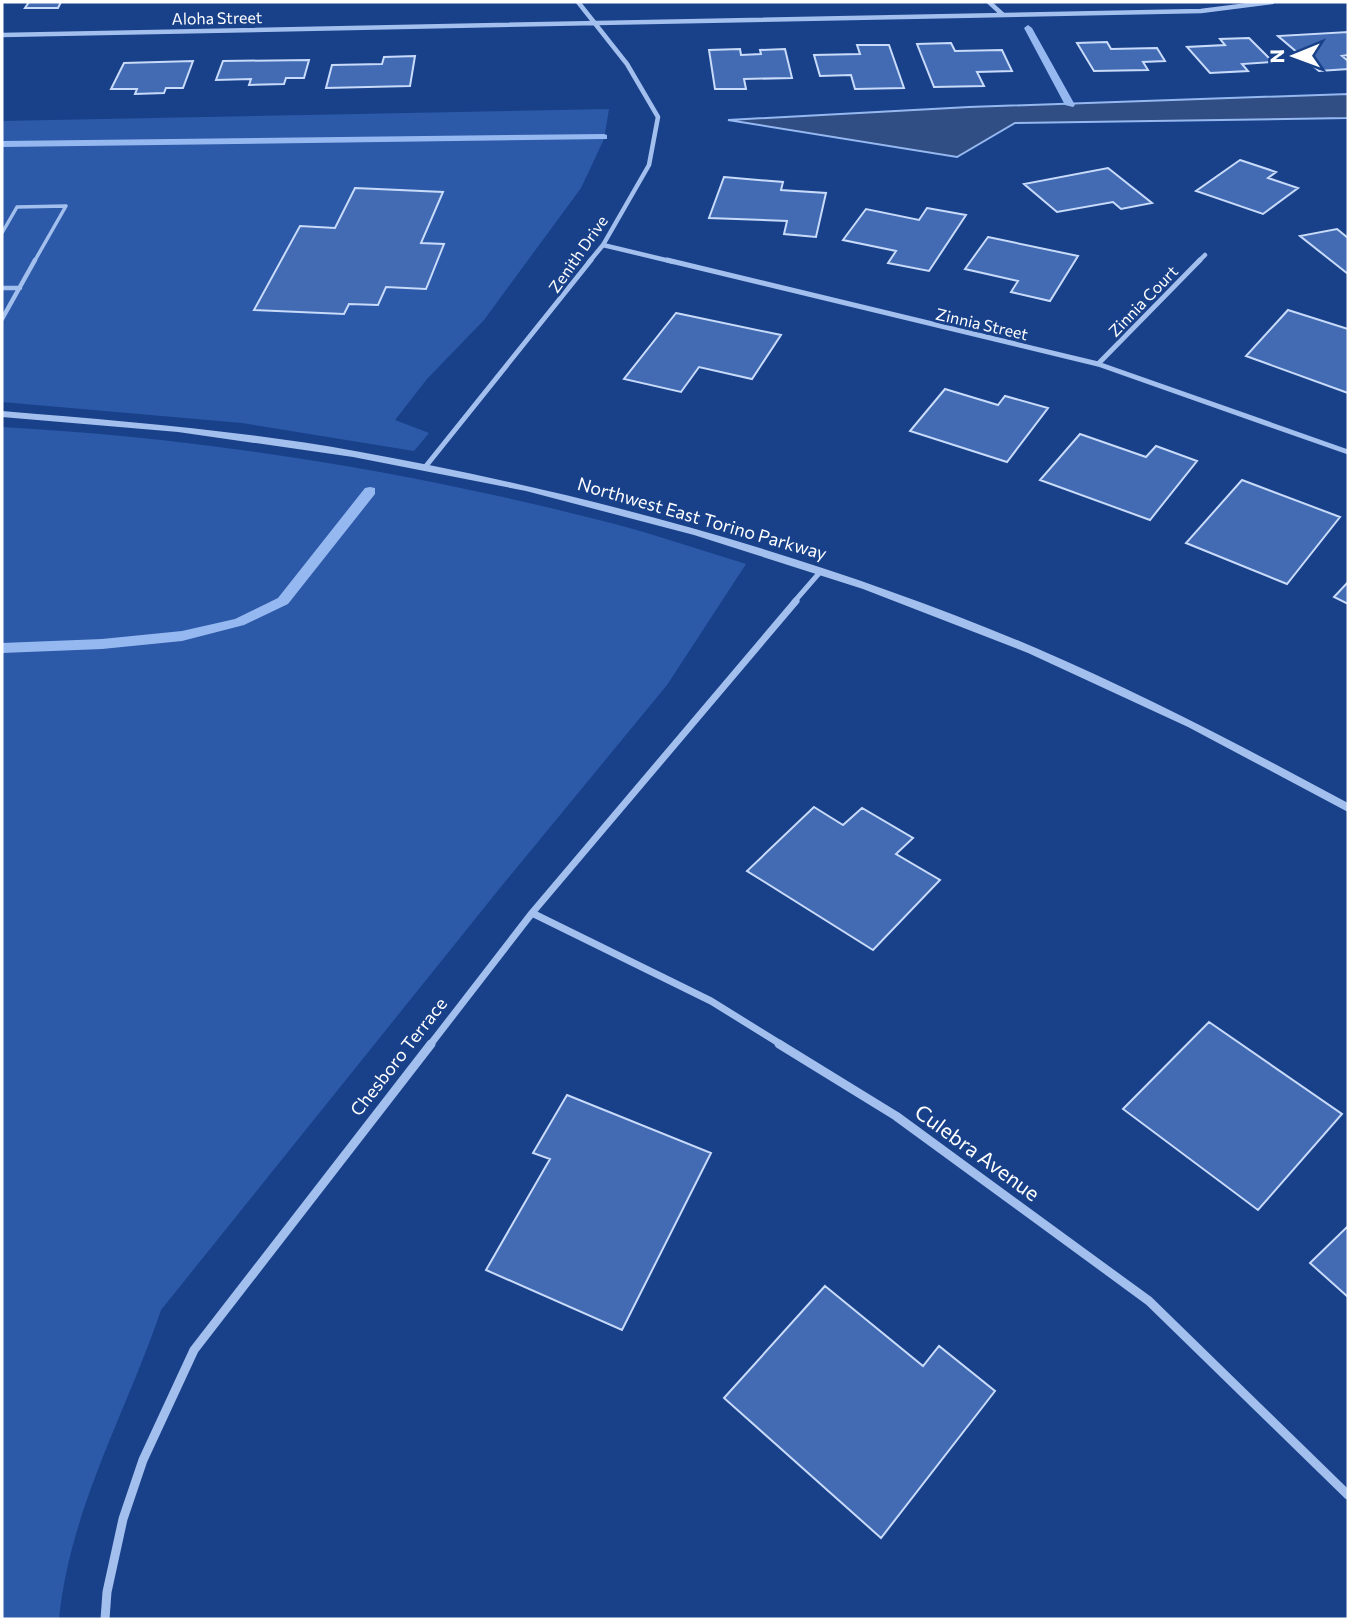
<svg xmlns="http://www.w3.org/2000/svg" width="1350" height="1621" font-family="Commissioner,sans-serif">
<rect width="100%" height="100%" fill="#19418a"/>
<path fill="#2c5aa8" d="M609 109 604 139 581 188 484 320 427 379 395 420 429 433 414 451 242 423 2 402V121Z
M2 427C203 438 403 470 599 520 648 532 697 549 746 564L667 685 504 883 161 1310C126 1413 70 1509 59 1619H2Z"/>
<path fill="#304e84" stroke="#96b8f0" stroke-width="2" d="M1348 94V118L1015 123 957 157 728 120 969 107Z"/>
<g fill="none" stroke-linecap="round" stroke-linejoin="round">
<path fill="#96b8f0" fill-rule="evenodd" d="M1028 25 1032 28 1075 105 1073 107 1065 105 1024 28Z
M604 134 607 135V139L2 147V141Z
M370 487 375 488V494L288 604 244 625 182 641 102 649 2 653V643L102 639 182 631 235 619 278 598 365 488Z"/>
</g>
<path fill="#426bb3" stroke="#c9dbfa" stroke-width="2" d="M29 2H61L58 8H25Z
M1348 32V55L1342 56 1348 61V69L1319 71 1278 36Z
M1249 38 1273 62 1242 64 1248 71 1210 73 1187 47 1225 45 1220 39Z
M1107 42 1111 49 1157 48 1165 61 1143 62 1148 70 1094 71 1077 43Z
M951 43 955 51 1002 50 1012 71 977 72 984 86 934 87 917 44Z
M857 45H889L904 88 855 89 851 75 820 76 814 55 860 54Z
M740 49 741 55 761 54 760 50 785 49 792 78 744 79 746 89H715L709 50Z
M415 56 410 86 326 88 332 65 382 64 384 57Z
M309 60 304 78H286L284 84 249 85 251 79 216 80 223 61Z
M193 61 183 88H166L164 93 135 94 137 89H111L124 63Z
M1240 160 1276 172 1268 178 1298 188 1263 214 1196 191Z
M1108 168 1152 203 1121 209 1113 202 1057 212 1024 184Z
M724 177 783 182 781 190 826 193 816 237 784 234 787 221 709 218Z
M355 188 443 192 421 243 444 244 426 289 386 287 378 305 349 304 344 314 254 310 300 226 335 228Z
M927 208 966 215 929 271 888 263 896 251 843 240 866 209 919 220Z
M1337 229 1348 238V274L1300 236Z
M988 237 1078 256 1050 301 1011 292 1018 281 965 269Z
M1288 310 1348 329V393L1246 356Z
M676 313 781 335 752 379 699 367 681 392 624 379Z
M945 389 998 405 1005 396 1048 408 1007 462 910 431Z
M1080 434 1146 457 1156 446 1197 461 1150 520 1040 480Z
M1242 480 1340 517 1287 584 1186 543Z
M1348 582V604L1334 597Z
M814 807 843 825 862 808 913 838 896 854 940 880 873 950 747 871Z
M1209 1022 1342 1114 1258 1210 1123 1109Z
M567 1095 711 1153 622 1330 486 1270 550 1159 533 1153Z
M1348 1226V1297L1310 1263Z
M825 1286 923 1366 939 1346 995 1391 881 1538 724 1398Z"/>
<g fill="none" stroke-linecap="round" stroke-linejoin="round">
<path stroke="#a3bfed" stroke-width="3.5" d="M2 233 17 207 66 206
M34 262 66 206"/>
<path stroke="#a3bfed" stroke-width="4.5" d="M2 288H20
M2 319 35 260"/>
<path stroke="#a3bfed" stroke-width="4.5" d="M578 2 627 64 658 117 649 165 603 245 589 262
M989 2 1002 14
M2 35 1201 11 1272 2
M603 245 674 262
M1198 262 1205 255"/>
<path stroke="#a3bfed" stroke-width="5" d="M667 260 1098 364 1348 452
M1098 364 1200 260
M426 466 591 260
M794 602 821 571"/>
<path stroke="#a3bfed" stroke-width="7" d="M532 913 711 1001 782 1045
M430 1045 532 913 796 601"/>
<path stroke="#a3bfed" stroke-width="9" d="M779 1044 896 1116 1149 1301 1348 1495
M105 1619 107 1592 123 1519 143 1460 194 1350 431 1044"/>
<path fill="#a3bfed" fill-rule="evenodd" d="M2 411C120 421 238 430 355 451 588 493 819 556 1036 648 1143 694 1246 748 1348 803V812L1188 727 1028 653 863 589 694 535 526 491 353 457 178 432 2 417Z"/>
</g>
<g text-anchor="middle" stroke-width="6" stroke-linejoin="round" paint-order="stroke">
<g font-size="16" fill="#fff" stroke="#19418a">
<text transform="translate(217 18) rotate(-1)" y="6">Aloha Street</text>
<text transform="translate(578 254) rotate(-55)" y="6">Zenith Drive</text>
<text transform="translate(1143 301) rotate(-46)" y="6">Zinnia Court</text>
<text transform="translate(982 324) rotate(13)" y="6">Zinnia Street</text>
</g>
<g font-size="18" fill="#fff" stroke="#19418a">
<text transform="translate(702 519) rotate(16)" y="6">Northwest East Torino Parkway</text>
<text transform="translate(399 1057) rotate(-52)" y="6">Chesboro Terrace</text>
</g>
<g font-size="21" fill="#fff" stroke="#19418a">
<text transform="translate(977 1153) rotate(36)" y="7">Culebra Avenue</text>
</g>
</g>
<rect width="1350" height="1621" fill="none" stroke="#ffffff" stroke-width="7"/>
<g transform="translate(1294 56) rotate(269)" stroke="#19418a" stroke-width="5" paint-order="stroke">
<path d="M0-5L12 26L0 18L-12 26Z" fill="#ffffff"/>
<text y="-10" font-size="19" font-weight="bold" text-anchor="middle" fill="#ffffff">N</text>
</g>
</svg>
